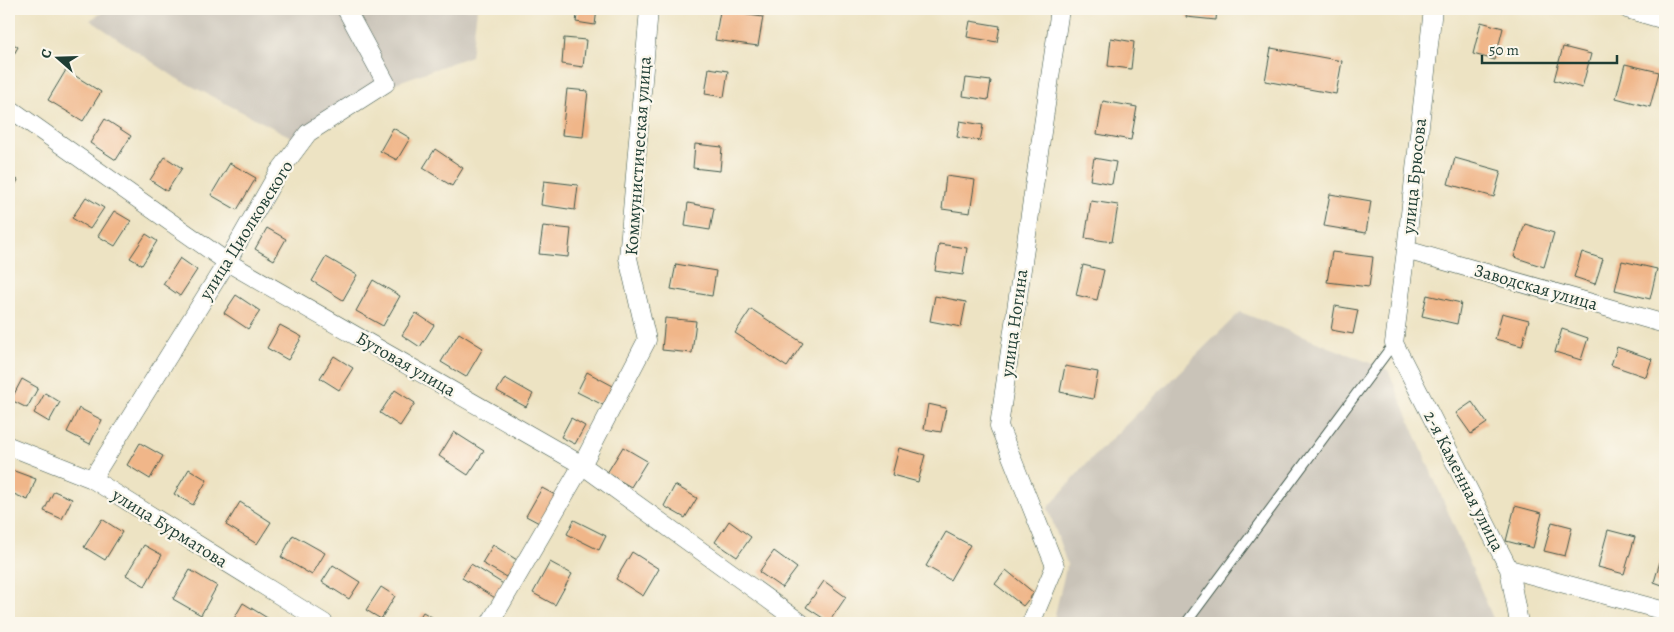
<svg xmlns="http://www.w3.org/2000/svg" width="1674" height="632" font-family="Alegreya,serif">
<rect width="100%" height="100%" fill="#fbf7ec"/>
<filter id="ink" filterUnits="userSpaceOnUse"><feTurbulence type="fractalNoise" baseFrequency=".02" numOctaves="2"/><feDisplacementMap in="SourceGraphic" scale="10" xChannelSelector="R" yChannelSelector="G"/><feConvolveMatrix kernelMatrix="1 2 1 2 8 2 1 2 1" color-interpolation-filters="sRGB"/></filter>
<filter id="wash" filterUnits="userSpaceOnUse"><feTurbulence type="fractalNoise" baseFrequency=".0096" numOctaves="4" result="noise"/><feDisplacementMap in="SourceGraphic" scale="20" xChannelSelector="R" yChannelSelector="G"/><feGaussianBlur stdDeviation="1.12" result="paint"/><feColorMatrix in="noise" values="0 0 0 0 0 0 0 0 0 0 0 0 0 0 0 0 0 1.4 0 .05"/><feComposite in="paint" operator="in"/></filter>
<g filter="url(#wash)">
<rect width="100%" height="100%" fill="#ede3c3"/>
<path fill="#c9c3b8" d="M108 9H477L471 56 390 85 299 141 176 78 90 20Z
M1240 312 1388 370 1495 623H1053L1067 564 1048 508 1086 464Z"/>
<g id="blocks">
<path fill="#f0b689" d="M578 9H597L595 25 576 22Z
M1187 9H1217L1216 20 1186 17Z
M720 11 763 17 758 46 715 40Z
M970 21 1000 26 997 42 967 37Z
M1481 22 1503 28 1495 60 1473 54Z
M564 38 586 40 583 67 562 64Z
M1111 38 1134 42 1131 69 1108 66Z
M9 41 18 47 9 63Z
M1563 47 1591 54 1582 88 1554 80Z
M1271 48 1342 61 1336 94 1265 81Z
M1625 64 1659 72 1650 107 1616 98Z
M709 68 728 71 724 97 705 94Z
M66 70 101 92 83 121 48 100Z
M966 78 991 81 988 100 963 96Z
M567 89 588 91 583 137 562 135Z
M1103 101 1137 107 1131 140 1097 134Z
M105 119 131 136 116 160 90 143Z
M960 121 983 125 980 141 957 137Z
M393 128 410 138 397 160 380 151Z
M695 144 722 147 720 171 693 168Z
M435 149 463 168 452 186 423 168Z
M165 157 182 168 167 191 150 180Z
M1094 158 1116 162 1112 184 1090 180Z
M1455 158 1501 171 1494 197 1448 184Z
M230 163 256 178 237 210 211 195Z
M9 174 18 180 9 196Z
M946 176 975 180 970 213 942 209Z
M544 181 578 185 575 210 541 205Z
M1330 194 1371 201 1366 233 1324 226Z
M86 197 104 208 90 229 72 218Z
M1091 201 1118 205 1112 242 1085 238Z
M688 203 714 208 710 230 685 226Z
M114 211 131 221 115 246 98 236Z
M1525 224 1554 233 1544 267 1514 257Z
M543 226 571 229 568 257 539 254Z
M267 228 286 239 274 260 255 249Z
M146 234 157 241 142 265 130 258Z
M939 244 967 248 963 275 935 271Z
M1332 252 1373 257 1369 287 1327 282Z
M1582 252 1603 259 1595 284 1574 277Z
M326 257 357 275 343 300 312 281Z
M180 258 197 270 180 296 163 284Z
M1622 261 1657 269 1650 299 1615 290Z
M676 264 716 271 712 296 671 289Z
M1083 265 1104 270 1097 300 1076 295Z
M373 280 400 296 383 326 356 311Z
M236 295 260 311 248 329 224 313Z
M1427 295 1461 303 1457 324 1422 316Z
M935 296 966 302 961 327 930 321Z
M1335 306 1358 310 1353 334 1331 330Z
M751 309 803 343 787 367 735 333Z
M416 313 434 325 420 347 402 335Z
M1502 313 1529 320 1522 346 1495 339Z
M665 318 696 321 692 353 662 350Z
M280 325 302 337 288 360 267 348Z
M1562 329 1588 338 1581 360 1555 352Z
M459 333 483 348 466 377 441 362Z
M1617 347 1652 359 1646 377 1611 365Z
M334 356 353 368 339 390 320 378Z
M1065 366 1098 372 1093 399 1060 392Z
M587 372 613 386 603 405 577 392Z
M505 378 533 394 526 407 497 391Z
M22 379 38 388 27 408 11 400Z
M395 390 415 403 400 426 380 413Z
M45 393 60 402 49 422 34 413Z
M1472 402 1487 423 1471 434 1456 413Z
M928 404 946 408 941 432 924 429Z
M79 408 102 420 90 444 67 432Z
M571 418 585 426 575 444 561 437Z
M454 432 484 451 468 475 439 456Z
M140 443 163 456 150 479 127 465Z
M623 447 647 461 631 487 607 473Z
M899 448 925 455 918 482 892 475Z
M9 469 36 479 28 500 9 492Z
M189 469 207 480 193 505 174 494Z
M675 485 697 498 685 518 664 506Z
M542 488 557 496 541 524 526 516Z
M54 491 72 499 62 519 44 511Z
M240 502 271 522 257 544 226 525Z
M1515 506 1542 513 1533 548 1506 541Z
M102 519 122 532 105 560 84 547Z
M574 520 606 536 599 550 567 534Z
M729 521 751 537 737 557 715 542Z
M1552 522 1572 527 1565 556 1544 551Z
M1608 530 1635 537 1624 574 1598 567Z
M946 532 970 545 950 580 926 566Z
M293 535 325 553 312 575 281 557Z
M144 545 162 555 145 586 126 575Z
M493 545 517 560 506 577 482 563Z
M774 551 797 568 782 588 759 572Z
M632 552 659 569 643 596 616 579Z
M1662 555 1665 556V586L1654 582Z
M550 562 572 574 555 605 533 593Z
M471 564 505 585 497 599 462 578Z
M333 565 360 582 349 599 322 582Z
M190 570 217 586 201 615 173 599Z
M1006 570 1034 593 1023 606 995 584Z
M824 581 846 597 829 622 806 607Z
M381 587 395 596 381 619 366 610Z
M243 603 269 619 266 623H234L232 622Z
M423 612 437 620 435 623H416Z"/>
</g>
</g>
<g filter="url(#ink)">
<use href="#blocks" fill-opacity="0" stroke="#3e5649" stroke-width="1"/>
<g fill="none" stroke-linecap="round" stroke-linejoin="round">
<g stroke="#3e5649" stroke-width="11">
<path id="service" d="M1186 623 1394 343"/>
</g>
<g stroke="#3e5649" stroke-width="19">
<path id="minor" d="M1433 9 1406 250 1394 343 1509 569 1519 623
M1627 9 1665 20
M9 108 227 262 582 465 801 623
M1406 250 1665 324
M9 446 92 479 324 623
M92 479 227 262 278 173 308 133 386 83 346 9
M1509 569 1665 611
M490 623 582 465 647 340 628 258 649 9
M1031 623 1055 566 999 426 1060 9"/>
</g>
<use href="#service" stroke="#fff" stroke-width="9"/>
<use href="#minor" stroke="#fff" stroke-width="18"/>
</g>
</g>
<g text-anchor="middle" stroke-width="4.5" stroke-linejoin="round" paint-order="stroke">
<g font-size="18" fill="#1f3d34" stroke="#fbf7ec">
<text transform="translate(638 156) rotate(-86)" y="6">Коммунистическая улица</text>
<text transform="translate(1414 176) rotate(-84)" y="6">улица Брюсова</text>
<text transform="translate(246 230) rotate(-58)" y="6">улица Циолковского</text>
<text transform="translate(1536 287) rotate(16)" y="6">Заводская улица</text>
<text transform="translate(1014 323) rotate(-82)" y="6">улица Ногина</text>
<text transform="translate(406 364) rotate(30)" y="6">Бутовая улица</text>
<text transform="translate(1464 481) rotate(63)" y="6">2-я Каменная улица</text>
<text transform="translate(170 528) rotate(32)" y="6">улица Бурматова</text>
</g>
</g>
<rect width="1674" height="632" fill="none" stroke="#fbf7ec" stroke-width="30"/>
<g transform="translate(58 58) rotate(290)" stroke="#fbf7ec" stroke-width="4" paint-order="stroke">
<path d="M0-4L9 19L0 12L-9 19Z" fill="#1f3d34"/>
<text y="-8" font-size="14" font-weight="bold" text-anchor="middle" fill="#1f3d34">С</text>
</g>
<path d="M1482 55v8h135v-8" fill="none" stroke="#1f3d34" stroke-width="2.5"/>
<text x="1489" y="55" font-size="15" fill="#1f3d34" stroke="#fbf7ec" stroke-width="4" paint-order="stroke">50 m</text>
</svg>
